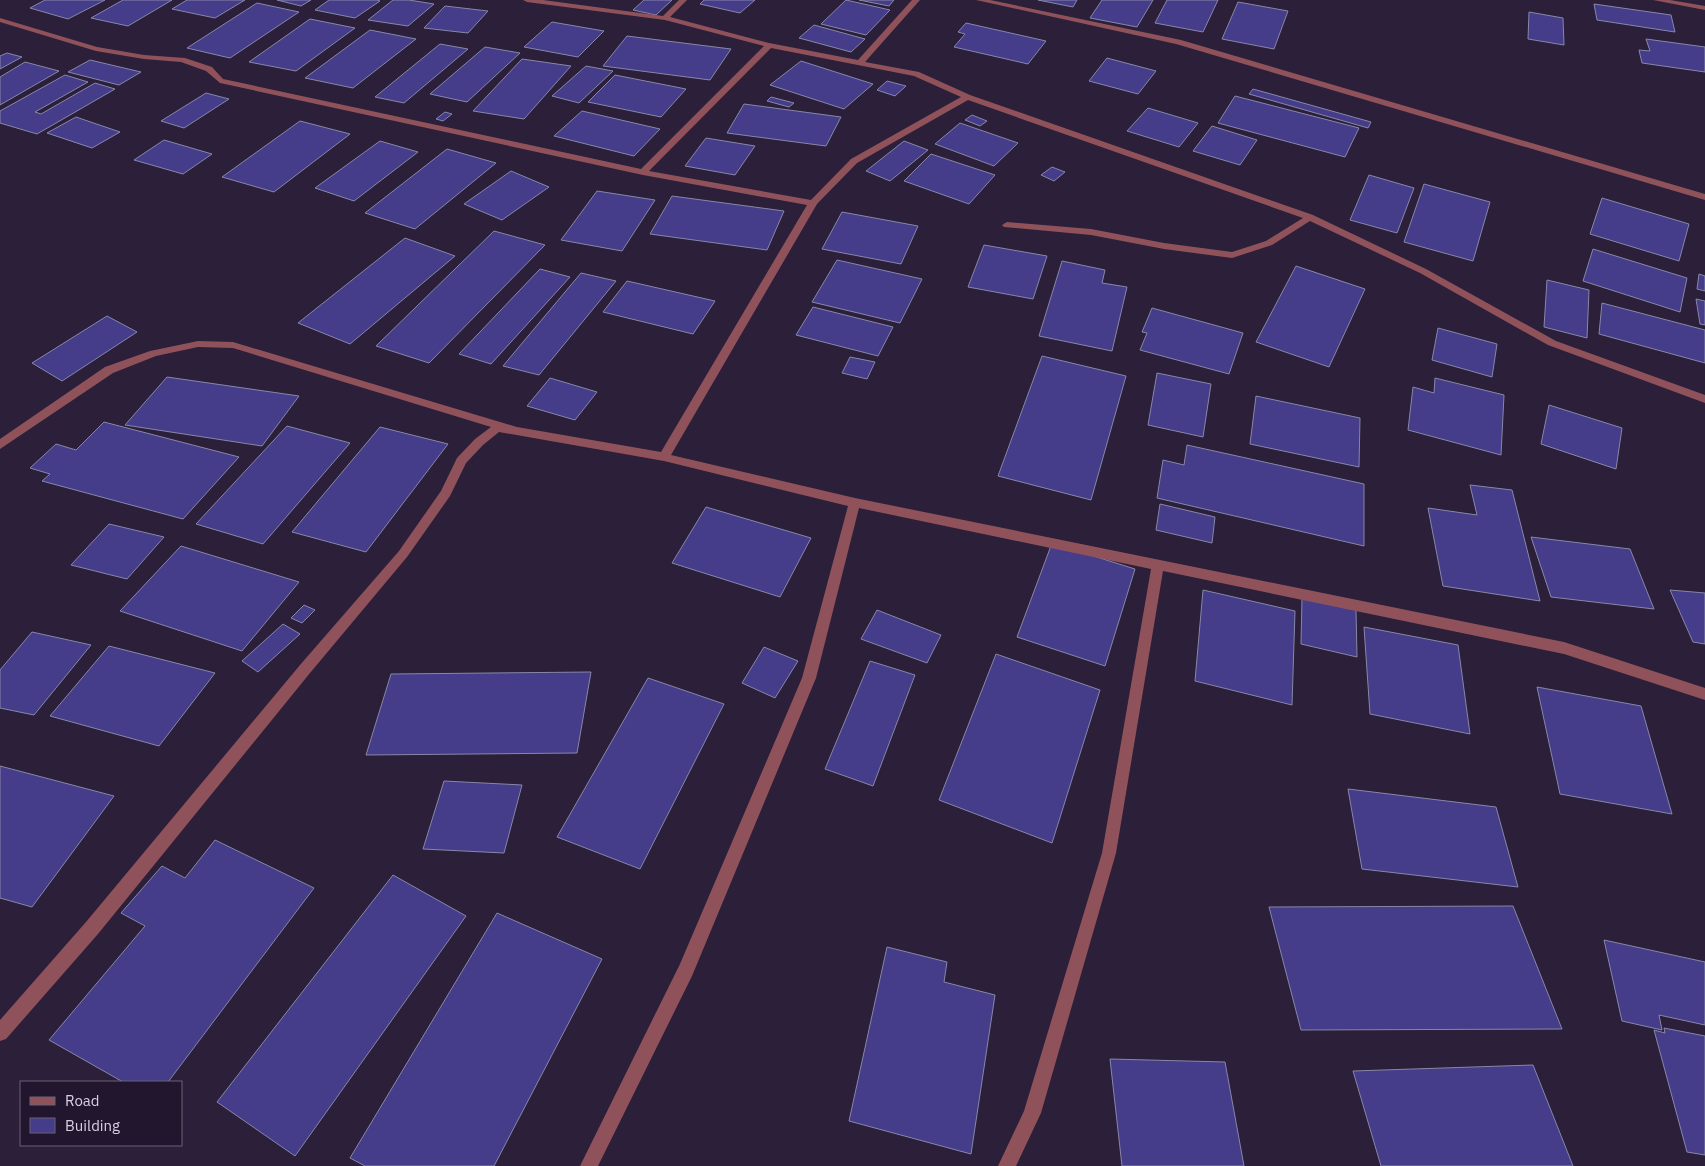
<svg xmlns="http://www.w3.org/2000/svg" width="1705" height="1166" font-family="'IBM Plex Sans',sans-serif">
<rect width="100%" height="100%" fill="#2b1f39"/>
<path fill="#453c8a" stroke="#8788a8" d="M45 0H105L68 19 30 8Z
M123 0H172L128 26 91 18Z
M187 0H245L215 18 172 9Z
M277 0H311L301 6Z
M329 0H377L380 1 355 18 315 10Z
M393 0H409L434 4 408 26 368 20Z
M644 0H672L656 15 633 10Z
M704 0H755L740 13 700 4Z
M846 0 890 10 866 35 821 24Z
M859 0H894L889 6Z
M1038 0H1077L1073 7Z
M1102 0H1153L1137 27 1090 18Z
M1167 0H1218L1203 32 1155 23Z
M1238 2 1288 11 1274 49 1222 39Z
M257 3 299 12 230 58 187 48Z
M1594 4 1671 15 1675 32 1597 20Z
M445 6 488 11 468 33 424 28Z
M1529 12 1563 18 1564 45 1528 39Z
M310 19 355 28 296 71 249 62Z
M552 22 604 31 578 57 524 47Z
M966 23 1046 41 1028 64 954 47 965 34 958 32Z
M814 25 865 39 851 52 799 38Z
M370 30 416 39 353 88 305 78Z
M627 36 731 49 710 80 603 66Z
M1646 39 1705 47V72L1642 63 1639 50 1650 51Z
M440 44 468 49 404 103 375 97Z
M485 47 520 53 467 102 430 94Z
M7 53 22 57 0 69V56Z
M1107 58 1156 71 1138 94 1089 81Z
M522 59 571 66 524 119 473 111Z
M90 60 141 72 119 85 68 72Z
M801 61 873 84 844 109 770 85Z
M25 62 59 71 0 105V77Z
M586 66 613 71 579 103 552 96Z
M65 75 88 82 35 112 41 114 95 83 115 89 37 134 0 123V111Z
M615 75 686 89 661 117 588 102Z
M887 81 906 86 895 96 877 90Z
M1253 89 1371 122 1368 128 1249 94Z
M206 93 229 99 184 128 161 121Z
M1235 96 1359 128 1345 157 1218 123Z
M771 97 794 103 789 107 767 101Z
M744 104 841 117 826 146 727 133Z
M1148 108 1198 123 1179 147 1127 131Z
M582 111 660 129 634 156 554 136Z
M445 112 452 114 443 121 436 119Z
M972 115 987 121 980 126 965 120Z
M76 117 120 132 92 148 47 133Z
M300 121 350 134 274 192 222 177Z
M960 123 1018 143 994 166 935 144Z
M1212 126 1257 140 1240 165 1193 151Z
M706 138 755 146 735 175 685 166Z
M164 140 212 154 183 174 134 160Z
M380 141 418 152 354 201 315 188Z
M904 141 928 150 890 181 866 171Z
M447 149 496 163 415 229 365 213Z
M931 154 995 175 969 204 904 181Z
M1052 167 1065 172 1054 181 1041 175Z
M511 171 549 187 502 220 464 204Z
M1369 175 1414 188 1397 233 1350 220Z
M1424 184 1490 202 1473 261 1404 242Z
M597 191 655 200 622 251 561 240Z
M672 196 784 211 767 250 650 234Z
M1602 198 1689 224 1679 261 1590 234Z
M842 212 918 226 901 264 822 249Z
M494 231 545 245 429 363 376 346Z
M405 238 455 256 350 344 298 323Z
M984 245 1047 256 1033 299 968 287Z
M1593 249 1687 278 1680 312 1583 281Z
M837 260 922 279 900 323 812 302Z
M1062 261 1105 270 1102 283 1127 287 1112 351 1039 336Z
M1296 266 1365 289 1329 367 1256 342Z
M540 269 570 277 491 364 459 354Z
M581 273 616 281 539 375 503 366Z
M1699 274 1705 276V291L1697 289Z
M1547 280 1589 290 1587 338 1544 327Z
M627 281 715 301 693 334 603 312Z
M1696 299 1705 301V325L1700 324Z
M1602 303 1705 330V363L1599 334Z
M813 307 893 327 878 356 796 335Z
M1152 308 1243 333 1229 374 1140 350 1147 333 1142 332Z
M107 316 137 332 62 381 32 363Z
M1438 328 1497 344 1492 377 1432 360Z
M1042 356 1126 376 1091 500 998 476Z
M850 357 875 362 867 379 842 373Z
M1157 373 1211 384 1203 437 1148 425Z
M167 377 299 396 262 446 125 425Z
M550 378 597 392 575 420 527 406Z
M1435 378 1504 395 1501 455 1408 430 1413 387 1434 393Z
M1256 396 1360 418 1359 467 1250 444Z
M1549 405 1622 428 1616 469 1541 444Z
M104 422 239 457 183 519 42 481 50 474 30 468 56 444 76 450Z
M287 426 350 443 263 544 196 524Z
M380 427 448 444 366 552 292 532Z
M1187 445 1364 484V546L1157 498 1163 460 1184 465Z
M1470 485 1512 490 1540 601 1443 586 1428 508 1477 515Z
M1160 504 1215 517 1212 543 1156 530Z
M706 507 811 538 780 597 672 563Z
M109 524 164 537 127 579 71 565Z
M1531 537 1630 549 1654 609 1551 597Z
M1052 543 1135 569 1105 666 1017 637Z
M181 546 299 582 242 651 120 611Z
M1203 590 1295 611 1292 705 1195 681Z
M1670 590 1705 593V644L1693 642Z
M1302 598 1356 610 1357 657 1301 644Z
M304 605 315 610 302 623 291 618Z
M877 610 941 635 927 663 861 639Z
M283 624 300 634 258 672 242 661Z
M1364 627 1458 645 1470 734 1370 714Z
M32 632 91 645 34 715 0 708V670Z
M109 646 215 673 159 746 50 716Z
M764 647 798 661 775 698 742 683Z
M996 654 1100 690 1052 843 939 800Z
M870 661 915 675 873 786 825 769Z
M591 672 577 753 366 755 391 674Z
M648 678 724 704 640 869 557 837Z
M1537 687 1641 706 1672 814 1560 794Z
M0 766 114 796 32 907 0 898Z
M444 781 522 785 504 853 423 849Z
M1348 789 1496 807 1518 887 1362 869Z
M215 840 314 888 168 1082H123L49 1040 145 926 121 913 162 866 185 878Z
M393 875 466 916 295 1156 217 1102Z
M1513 906 1562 1029 1301 1030 1269 907Z
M497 913 602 959 494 1166H365L350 1158Z
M1604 940 1705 962V1025L1659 1015 1662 1030 1622 1021Z
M887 947 947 962 944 982 995 995 971 1154 849 1121Z
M1664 1028 1705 1036V1155L1687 1152 1654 1030 1665 1033Z
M1110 1059 1225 1062 1244 1166H1122Z
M1533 1065 1573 1166H1381L1353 1071Z"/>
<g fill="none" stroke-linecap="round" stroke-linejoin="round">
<path fill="#90525a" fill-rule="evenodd" d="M523 0H543L663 16 679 0H687L670 17 769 43 858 60 912 0H920L865 62 919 72 970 95 1313 215 1426 269 1556 341 1705 395V403L1548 345 1420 273 1310 221 1272 245 1232 258 1164 249 1091 235 1004 227 1002 225 1007 222 1091 229 1164 243 1232 252 1266 241 1303 218 968 100 857 163 817 204 671 455 855 498 1564 642 1705 688V700L1564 654 1163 571 1116 853 1041 1113 1016 1166H998L1024 1111 1102 853 1151 569 859 508 816 678 692 976 598 1166H580L680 964 802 678 848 506 664 461 499 432 483 445 466 463 450 496 407 557 310 673 98 934 6 1039 0 1041V1020L86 922 300 665 399 551 441 491 457 458 475 439 491 427 233 348 198 347 156 356 113 373 0 449V439L105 367 150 351 198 341 233 342 517 427 661 452 807 205 643 175 220 83 206 71 181 62 144 59 96 51 0 22V18L97 47 144 55 185 58 212 67 223 79 641 169 764 46 665 20 527 2ZM771 48 914 76 961 97 851 159 811 200 649 171Z
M976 0H990L1181 40 1705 194V200L1176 44Z
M1653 0H1670L1705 6V10Z"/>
</g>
<rect x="20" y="1081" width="162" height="65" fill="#21162e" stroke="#6a6076"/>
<rect x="30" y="1097" width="25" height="8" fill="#90525a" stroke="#6a6076"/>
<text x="65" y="1106" font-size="15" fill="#d7d0e1">Road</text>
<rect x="30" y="1118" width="25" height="15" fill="#453c8a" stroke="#6a6076"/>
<text x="65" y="1131" font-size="15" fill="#d7d0e1">Building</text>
</svg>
